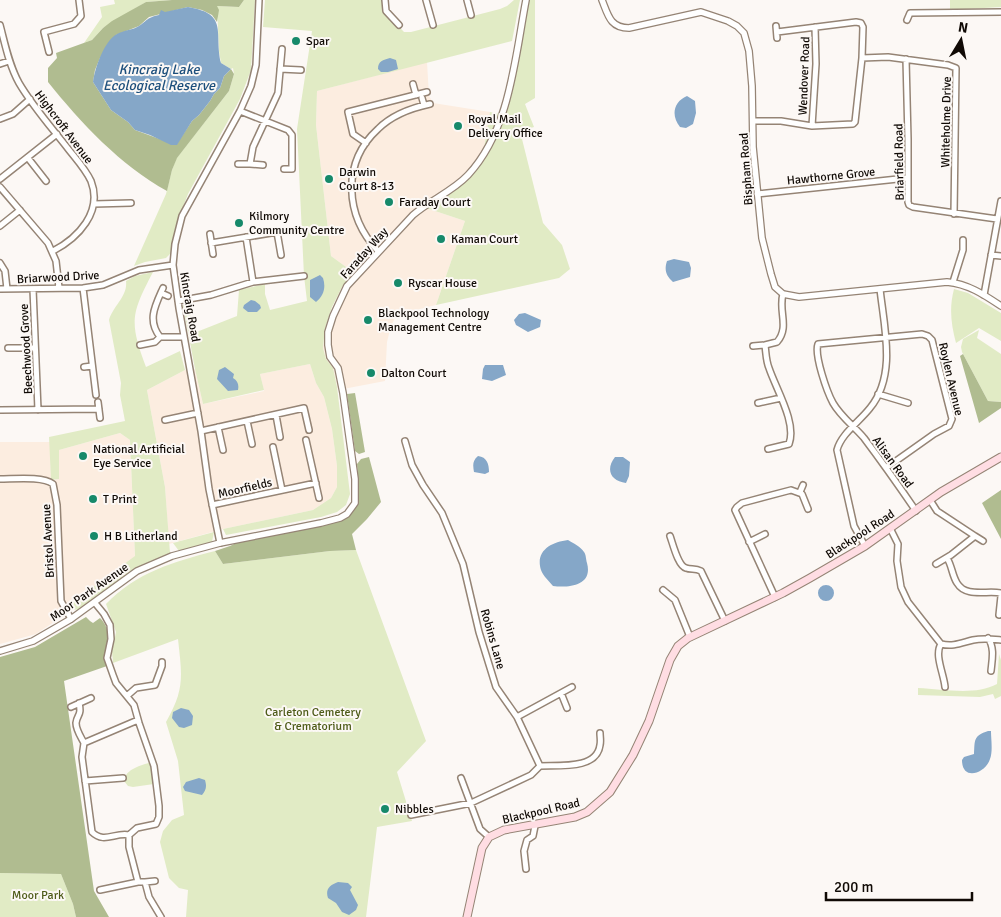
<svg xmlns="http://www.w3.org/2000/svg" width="1001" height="917" font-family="Signika,sans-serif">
<rect width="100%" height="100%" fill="#fcf8f5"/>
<path fill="#fcede0" d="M427 62 429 96 433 103 490 112 483 154 468 175 423 207 465 221 436 305 404 313 396 316 391 326 387 342 385 381 338 390 333 369 326 359 323 348 325 328 339 292 353 272 331 256 316 125 317 91Z
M310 364 316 383 324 397 332 429 337 466V487L331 498 313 510 223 529 169 544 165 487 147 390 185 370 195 369 203 404 264 391 260 374Z
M120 433 130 440 135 557 70 604 63 616 36 634 0 644V442H50L51 480 59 479V450Z"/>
<path fill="#e1ebc5" d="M114 0H172L146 2 103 28 92 40 84 43 102 17 100 7 115 4Z
M244 0H255L251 70 240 99 188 194 176 225 171 253 166 258 145 262 134 266 166 194 172 170 176 159 229 91 234 74 233 68 231 69 221 63 219 51 217 6 239 7Z
M265 0H383L384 11 404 32H411L500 9 507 6 514 0H520L512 41 317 91 316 125 331 256 353 272 342 287 332 307 325 328 323 348 326 359 333 368 337 387 350 494 346 505 337 512 321 517 226 535 223 529 313 510 331 498 337 487V466L332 429 324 397 316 383 310 364 260 374 264 390 203 404 195 369 183 305 188 303 194 333 237 316 239 290 265 284V294L270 310 307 301 304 276 297 129 312 31 263 27Z
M526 0H535V98L525 104 534 127 520 131 543 223 562 245 570 269 559 278 436 305 465 221 423 207 450 190 480 159 505 108Z
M950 0H1001V7L950 10Z
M490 112 500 114 490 139 484 148Z
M153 272C131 314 129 322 146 367L180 351 185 370 147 390 165 487 170 553 137 567 81 609 73 610 68 606 70 604 135 556 130 440 120 433 59 450V479L51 480 49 437 125 421 120 395 121 383 109 320C113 306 128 296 126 281L135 276Z
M954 289 968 293 1001 313V341L979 328 956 343C951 324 949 308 954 289Z
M979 330 977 338 1001 354V402L988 401 962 352 961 347 963 339Z
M214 532 212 542C202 546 189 550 179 551L173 543Z
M356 550 426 741 397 772 412 821 377 827 366 917H186L188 890 179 888 169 878 160 842 163 831 172 820 184 815 178 761 166 722C185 689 182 676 178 639L113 663 112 652 116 632 106 604C137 572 173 562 215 551L223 564 330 551Z
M999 654 1001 660V696L995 699 993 694 980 697 918 695V688C943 689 975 696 997 684Z
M151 762 154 784 133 787 128 786 124 781C126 768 141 766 151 762Z
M0 873 61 874 73 904 76 917H0Z"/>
<path fill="#b0bc90" d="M172 0H244L239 7 217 6 219 10 217 22 212 15 202 10 188 7 149 17 139 26 116 35 100 58 95 70 93 82 111 110 128 122 135 130 176 145 192 121 199 115 210 101 214 94 220 88 224 76 231 69 234 74 229 91 177 158 172 170 167 191C120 165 81 123 48 82V68L57 58 56 53 92 40 103 28 112 21 146 2Z
M963 354 988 401 1001 402V408L979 423 960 356Z
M355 393 365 452 359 454 355 451 347 394Z
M369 457 381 502 367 519 352 534 356 550 330 551 223 564 215 551 230 546 244 539 347 514C354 497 359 483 357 464L361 459Z
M1001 490V539L982 503Z
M86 617 90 621 93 623 100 618C116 634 102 647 107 666L64 681 94 891 109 917H76L73 904 61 874 0 873V657L35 647Z"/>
<path fill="#85a7c8" d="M188 7C229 14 214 32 221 63L231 69 224 76 220 88 214 94 210 101 199 115 192 121 177 145H171L150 135 135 130 128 122 111 110 93 82C95 68 104 41 117 34 124 30 133 30 139 26 148 20 146 18 159 15L161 10 165 12Z
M390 58 396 60 398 69 388 72H381L378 69C378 61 383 60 390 58Z
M687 96 695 101 696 113 693 124 686 128 680 127C671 116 673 102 687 96Z
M674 259 689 262 691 268 690 277 673 282C666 276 664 270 667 261Z
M320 275 323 278C326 287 324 296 316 302L310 297V280Z
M251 300 255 301 260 305 261 308 257 312H248L243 308 244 305Z
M525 313 541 320 540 327 528 332 516 325 514 320 519 314Z
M485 365H503L506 375 492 381 482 379 483 369Z
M225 367 234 374 233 378C238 381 239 385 238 390L228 391 217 379 219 370Z
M478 456C487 457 489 464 489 472L485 474 474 472C473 466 472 461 478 456Z
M615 457H623L630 462 629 476 626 483C611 481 605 470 615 457Z
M568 540C573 543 581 547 584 552 586 554 586 560 587 563 593 585 570 588 553 586 550 582 543 576 541 570 535 551 551 542 568 540Z
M818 593a8 8 0 1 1 16 0a8 8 0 1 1-16 0Z
M181 708 189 710 193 716 192 725 184 728 179 727 172 718 173 712Z
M988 731H991C991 739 993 751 990 759 986 773 962 782 962 760L964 757 974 754C975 740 973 736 988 731Z
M199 778 205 780C207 787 206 790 202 795L185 791 183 787 186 782Z
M338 882 348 883 352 887 350 890 358 905 356 910 349 915 342 912 336 903 328 898C325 889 330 885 338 882Z"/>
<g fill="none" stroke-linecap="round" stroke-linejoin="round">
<g stroke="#958475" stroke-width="8">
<path id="minor" d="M385 0 386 11 399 25
M426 0 433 25
M467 0 471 15
M907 20 910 13 1001 12
M0 25C5 44 9 65 19 83 33 107 52 128 69 150 77 160 86 170 91 181 103 212 78 238 53 251
M776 26 777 38
M49 52 44 32 74 24 81 16 79 0
M862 58 888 57 948 65 956 68 954 214
M906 59 908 139V202L909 205 913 207 997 219
M0 64 9 61
M280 69 301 70
M413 84 416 95
M422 98 424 105
M240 111 288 130 292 135V169H284
M0 119 13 114 30 99
M753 121H781L812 126 853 124 855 122 862 58 863 27 861 23 856 22 777 32
M812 126 816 64 815 27
M366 143 353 134 348 112 427 92
M28 158 46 181
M238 164H250
M263 165 250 164 253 147 278 93 282 49
M0 179 57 134
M0 187 48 243 56 261 59 288
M757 194 907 178
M94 204 131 203
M0 226 20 210
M210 234 213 254
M246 237 253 282
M211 243 277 232 281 255
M378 251C345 216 341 163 378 129 392 115 411 108 430 104
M991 255 1001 256
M0 263 5 271 7 289
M953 282 963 250V240
M83 288 96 395
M163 288C155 306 147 320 160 337H184
M0 289 83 288 103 285 139 270 173 265
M33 289 38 410
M161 293 168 296
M984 295 1001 201
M178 301 211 295 253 282 304 276
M140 345 155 342 160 337
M753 346 765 345
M8 348H35
M84 367 92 366
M878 394 908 403
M98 402 100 418
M758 403 781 398
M0 410 99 409
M276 415 280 437
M165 420 198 413
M247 421 252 444
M218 427 223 450
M201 431 304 408 309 430
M306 440 319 498
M405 441 412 465 423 485 442 513 463 564 479 632 496 687 517 717 540 766 531 775 471 803 411 815
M273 447 282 490
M768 449 789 444C797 423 776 389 769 368 766 361 766 353 765 345L777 342C790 327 778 311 783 294
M886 468 934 434 949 426 952 419 932 340 928 336 922 334 818 344C814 355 827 392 833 403 841 417 854 426 864 438 882 462 899 486 916 511
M0 479C14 479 43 476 53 484L57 505 61 601 71 619
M800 492 803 485
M930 500 937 511 975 536 951 555 936 564
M212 505 316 483
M890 528 898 544 897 561 901 587 908 602 941 644C953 647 961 643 973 640 983 638 991 639 1001 640
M670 536C673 544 678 566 686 568 691 570 695 568 701 571L725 621
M975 536 983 541
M749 542 765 534
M220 543 209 489 201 431 179 308 173 265 175 244 182 216 240 111 251 86 256 65 259 0
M865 546 854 526 837 450C841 434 860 421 870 408 897 375 884 327 880 289
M947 558C952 566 952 575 957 583 966 598 987 590 1001 593
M663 590 675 600 690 637
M775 597 735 510 737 507 742 503 791 490 802 494 808 509
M95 603 104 614 110 625 111 639 107 658 113 675 116 683 134 705 139 723 154 766 159 806V817L156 824 137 828 129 835
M999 615 1001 596
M988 638C995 648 992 660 991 671
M941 644C934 655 944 674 945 687
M561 693 567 708
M128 695 136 688 155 685 162 666V662
M79 703C82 716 77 714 76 723 76 730 81 737 84 743
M71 707 91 698
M517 717 572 687
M84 743 82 757 92 832C104 844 115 832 129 835
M84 743 138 720
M540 766C558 765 597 770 600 745 601 741 600 737 600 733
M461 778 480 829 489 837
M85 781 123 778
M129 835V847L138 882H145L149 897 161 917
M526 869 524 851 527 840 533 836 535 826
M145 882 155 881
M100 890 138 882"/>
</g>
<g stroke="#958475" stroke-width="8">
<path id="tertiary" d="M602 0C608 15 610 28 629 28L701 12 728 21 737 26 744 33 749 51 752 86 753 147 762 238 771 274 775 287 783 294 799 297 947 282C968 284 983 294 1001 306
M0 651 33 641 71 619 137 571 172 556 220 543 321 523 340 518 347 514 355 503V479L343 393 338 368 330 357 328 345V332L333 316 347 286 413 215C430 200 452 192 468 175 510 130 515 58 526 0"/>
</g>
<g stroke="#958475" stroke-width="9">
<path id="secondary" d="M467 917 482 848 489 837 504 830 575 817 587 812 610 792 633 755 649 721 670 660 678 646 688 638 783 593 810 578 865 546 941 492 1001 457"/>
</g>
<use href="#minor" stroke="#fff" stroke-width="5"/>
<use href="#tertiary" stroke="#fff" stroke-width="5.5"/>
<use href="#secondary" stroke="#ffdde3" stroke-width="7"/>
</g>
<g fill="#16896a" stroke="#fcf8f5" stroke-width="2">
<circle cx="296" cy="41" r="5"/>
<circle cx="458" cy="126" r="5"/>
<circle cx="329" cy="179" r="5"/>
<circle cx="389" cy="202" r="5"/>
<circle cx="239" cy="223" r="5"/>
<circle cx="441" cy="239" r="5"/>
<circle cx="398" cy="283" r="5"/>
<circle cx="368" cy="320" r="5"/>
<circle cx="371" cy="373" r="5"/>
<circle cx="83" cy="456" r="5"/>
<circle cx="93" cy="499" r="5"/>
<circle cx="94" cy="536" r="5"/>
<circle cx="385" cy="809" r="5"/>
</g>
<g text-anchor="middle" stroke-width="4" stroke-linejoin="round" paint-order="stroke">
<g font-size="12" fill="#100a05" stroke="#fcf8f5" text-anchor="start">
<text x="306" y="45">Spar</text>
<text x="468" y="123">Royal Mail<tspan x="468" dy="14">Delivery Office</tspan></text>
<text x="339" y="176">Darwin<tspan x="339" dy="14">Court 8-13</tspan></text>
<text x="399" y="206">Faraday Court</text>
<text x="249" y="220">Kilmory<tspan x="249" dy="14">Community Centre</tspan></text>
<text x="451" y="243">Kaman Court</text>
<text x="408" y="287">Ryscar House</text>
<text x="378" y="317">Blackpool Technology<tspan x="378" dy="14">Management Centre</tspan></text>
<text x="381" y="377">Dalton Court</text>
<text x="93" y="453">National Artificial<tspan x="93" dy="14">Eye Service</tspan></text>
<text x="103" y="503">T Print</text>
<text x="104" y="540">H B Litherland</text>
<text x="395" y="813">Nibbles</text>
</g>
<g font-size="12" fill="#100a05" stroke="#fcf8f5">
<text transform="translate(804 76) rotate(-88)" y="4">Wendover Road</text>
<text transform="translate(946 122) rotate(-89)" y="4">Whiteholme Drive</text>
<text transform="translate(64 127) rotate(53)" y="4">Highcroft Avenue</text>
<text transform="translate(899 162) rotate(-91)" y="4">Briarfield Road</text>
<text transform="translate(746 169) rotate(-94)" y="4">Bispham Road</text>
<text transform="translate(831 176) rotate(-6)" y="4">Hawthorne Grove</text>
<text transform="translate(364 253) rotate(-48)" y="4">Faraday Way</text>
<text transform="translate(58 277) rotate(-3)" y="4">Briarwood Drive</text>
<text transform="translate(190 307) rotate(80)" y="4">Kincraig Road</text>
<text transform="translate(26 349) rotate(-93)" y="4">Beechwood Grove</text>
<text transform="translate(951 379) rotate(77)" y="4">Roylen Avenue</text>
<text transform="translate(893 462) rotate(54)" y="4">Alisan Road</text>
<text transform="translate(245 488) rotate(-13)" y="4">Moorfields</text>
<text transform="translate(860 534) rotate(-33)" y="4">Blackpool Road</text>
<text transform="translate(48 541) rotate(-93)" y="4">Bristol Avenue</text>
<text transform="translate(89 592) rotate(-35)" y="4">Moor Park Avenue</text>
<text transform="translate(493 639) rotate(74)" y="4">Robins Lane</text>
<text transform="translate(541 811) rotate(-13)" y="4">Blackpool Road</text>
</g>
<g font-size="12" fill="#4e5b18" stroke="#fcf8f5">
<text x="313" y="716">Carleton Cemetery<tspan x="313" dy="14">&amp; Crematorium</tspan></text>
<text x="38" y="899">Moor Park</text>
</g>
<g font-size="14" font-style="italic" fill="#1d4f7c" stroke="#fcf8f5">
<text x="159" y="74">Kincraig Lake<tspan x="159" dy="16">Ecological Reserve</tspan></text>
</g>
</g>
<g transform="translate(961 40) rotate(10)" stroke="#fcf8f5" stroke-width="4" paint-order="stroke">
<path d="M0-4L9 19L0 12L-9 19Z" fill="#100a05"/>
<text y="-8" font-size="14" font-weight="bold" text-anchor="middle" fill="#100a05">N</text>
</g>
<path d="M826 892v8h146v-8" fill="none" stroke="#100a05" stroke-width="2.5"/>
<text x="834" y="892" font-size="15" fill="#100a05" stroke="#fcf8f5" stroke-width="4" paint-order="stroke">200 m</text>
</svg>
